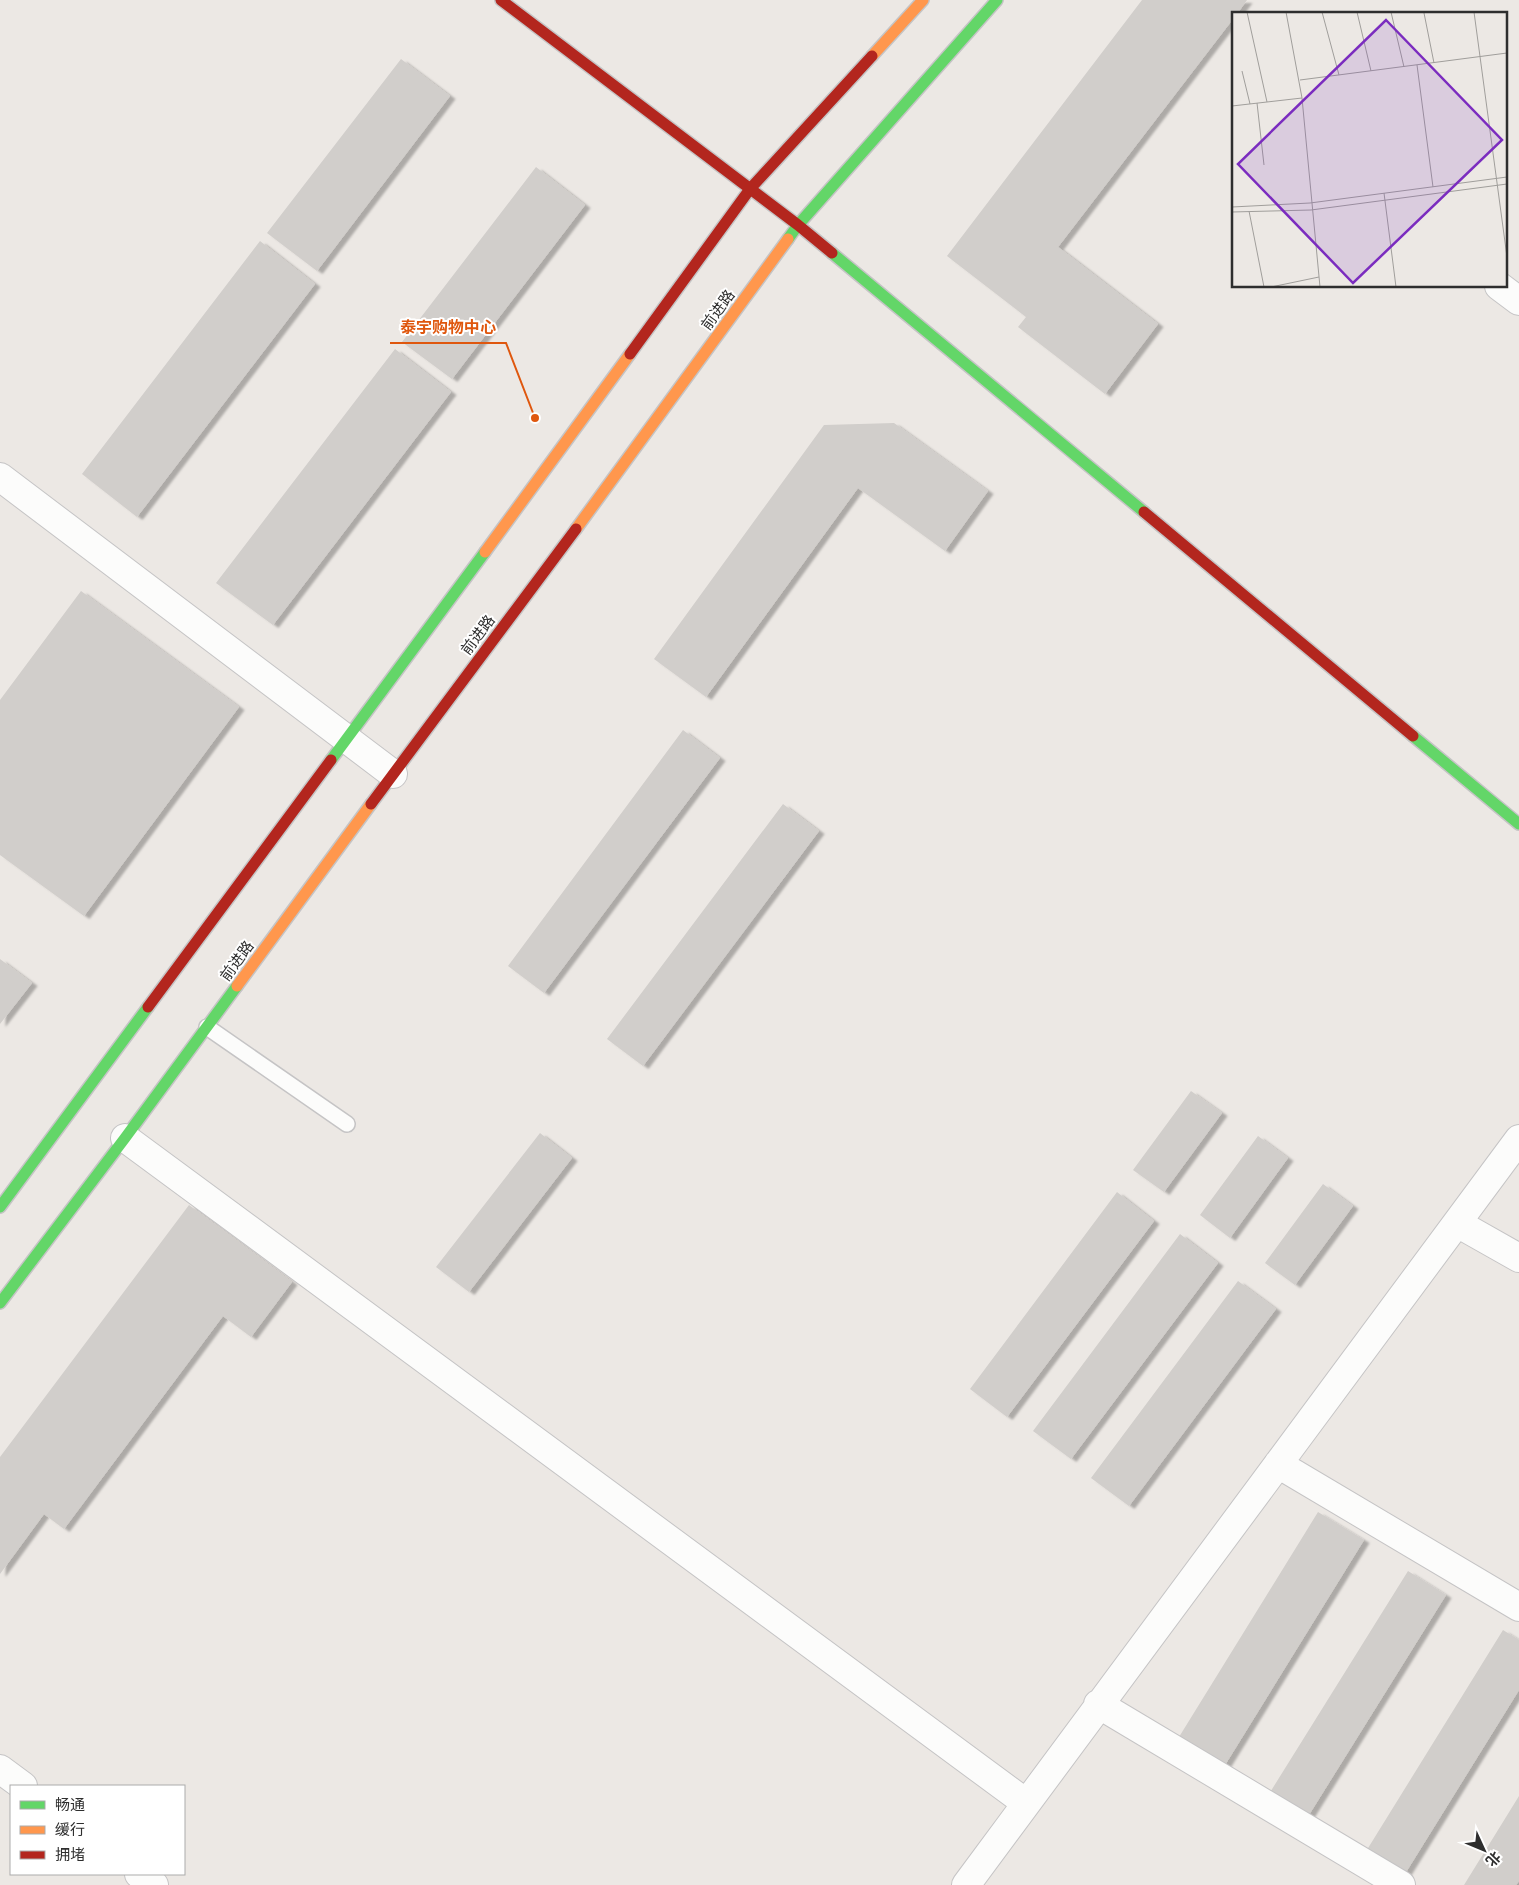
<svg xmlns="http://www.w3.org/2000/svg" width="1519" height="1885" font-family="'Space Grotesk','Noto Sans SC',sans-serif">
<defs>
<filter id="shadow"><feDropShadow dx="5.5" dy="3" stdDeviation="1" flood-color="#0004"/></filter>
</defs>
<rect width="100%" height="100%" fill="#ece8e4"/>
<path fill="#d1cecb" filter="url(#shadow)" d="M1142 0H1247L1237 14H1233V19L1058 247 1158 324 1105 394 1018 327 1026 317 947 256Z
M401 59 450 96 317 271 267 233Z
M536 167 585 205 452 379 402 342Z
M260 241 315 284 137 517 82 474Z
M395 349 451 392 273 625 216 583Z
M894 423 988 491 945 551 858 488 706 697 654 659 824 425Z
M81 591 239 707 84 916 0 855V700Z
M683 730 720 758 544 993 508 966Z
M783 804 819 831 643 1066 607 1039Z
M0 959 32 983 0 1024Z
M1191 1091 1222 1113 1164 1192 1133 1170Z
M540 1133 572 1158 469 1292 436 1267Z
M1258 1136 1288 1158 1230 1238 1200 1215Z
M1323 1184 1353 1206 1295 1285 1265 1263Z
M1117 1192 1154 1221 1007 1417 970 1389Z
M189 1205 292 1282 251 1337 223 1316 64 1529 44 1514 0 1574V1457Z
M1180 1234 1218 1263 1071 1459 1033 1431Z
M1238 1281 1276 1309 1129 1506 1091 1478Z
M1318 1512 1364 1540 1225 1765 1179 1737Z
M1408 1571 1446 1595 1307 1818 1269 1794Z
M1503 1630 1519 1640V1690L1403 1877 1365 1853Z
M1519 1796V1881L1516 1885H1464Z"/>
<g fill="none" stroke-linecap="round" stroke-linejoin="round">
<g stroke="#c5c4c5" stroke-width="18">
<path id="lane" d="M207 1027 347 1124"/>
</g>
<g stroke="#c5c4c5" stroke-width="30">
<path id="street" d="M1499 286 1519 301
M0 477 393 774
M125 1138 1026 1803
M1457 1223 1519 1258
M1278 1464 1519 1607
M1098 1704 1401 1885
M0 1769 23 1786
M139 1874 154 1885
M966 1885 1519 1139"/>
</g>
<g stroke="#c5c4c5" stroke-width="14">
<path id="fast" d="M788 239 798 225 997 0
M832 253 1144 512
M1413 736 1519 824
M331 760 485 552
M0 1207 148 1007
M0 1303 125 1138 237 986"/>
</g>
<g stroke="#c5c4c5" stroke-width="14">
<path id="slow" d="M872 56 923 0
M576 529 788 239
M485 552 630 354
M237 986 371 804"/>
</g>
<g stroke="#c5c4c5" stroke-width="14">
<path id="jam" d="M501 0 798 225 832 253
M630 354 750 189 872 56
M1144 512 1413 736
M371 804 576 529
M148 1007 331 760"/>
</g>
<use href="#lane" stroke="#fcfcfb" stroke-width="15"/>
<use href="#street" stroke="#fcfcfb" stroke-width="28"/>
<use href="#fast" stroke="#63d668" stroke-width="11"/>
<use href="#slow" stroke="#ff974d" stroke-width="11"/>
<use href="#jam" stroke="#b3261e" stroke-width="11"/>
</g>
<g text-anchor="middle" stroke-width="4" stroke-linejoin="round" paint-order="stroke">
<g font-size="15" fill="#2e2e2e" stroke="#fff">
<text transform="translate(718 310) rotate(-54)" y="5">前进路</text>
<text transform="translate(478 635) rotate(-53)" y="5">前进路</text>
<text transform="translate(237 961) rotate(-54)" y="5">前进路</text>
</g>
</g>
<g transform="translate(1232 12)">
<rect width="275" height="275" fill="#ece8e4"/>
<path fill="none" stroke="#a09e9b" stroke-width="1" d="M15 0 35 90M54 0 70 86 88 275M90 0 107 63M125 0 139 59M159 0 172 55M242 0 275 245M192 1 202 51M185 53 201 175M10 59 18 92M68 68 275 41M25 91 32 153M0 94 70 86M152 181 164 275M0 195 78 191 275 165M17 199 32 275M0 200 79 198 275 172M39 275 87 265"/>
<path fill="#7b2cbf" fill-opacity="0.15" stroke="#7b2cbf" stroke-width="2.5" d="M154 8 270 128 121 271 6 152Z"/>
<rect width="275" height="275" fill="none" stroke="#2e2e2e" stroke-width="2.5"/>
</g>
<path fill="none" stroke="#df570e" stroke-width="2" d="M535 418L506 343H390"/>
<circle fill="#df570e" stroke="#fff" stroke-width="2" cx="535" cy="418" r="5"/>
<g font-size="16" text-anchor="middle" font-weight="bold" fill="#df570e" stroke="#fff" stroke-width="4" stroke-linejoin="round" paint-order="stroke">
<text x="448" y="333">泰宇购物中心</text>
</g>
<rect x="10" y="1785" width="175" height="90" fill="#ffffff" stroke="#ababab"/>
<rect x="20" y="1801" width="25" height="8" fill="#63d668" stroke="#ababab"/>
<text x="55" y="1810" font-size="15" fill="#2e2e2e">畅通</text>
<rect x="20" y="1826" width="25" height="8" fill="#ff974d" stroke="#ababab"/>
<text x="55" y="1835" font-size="15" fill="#2e2e2e">缓行</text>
<rect x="20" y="1851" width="25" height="8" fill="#b3261e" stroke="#ababab"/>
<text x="55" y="1860" font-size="15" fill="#2e2e2e">拥堵</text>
<g transform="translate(1484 1850) rotate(134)" stroke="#ffffff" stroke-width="4" paint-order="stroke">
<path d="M0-4L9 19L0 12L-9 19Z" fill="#2e2e2e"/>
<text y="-8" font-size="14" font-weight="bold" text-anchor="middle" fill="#2e2e2e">北</text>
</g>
</svg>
